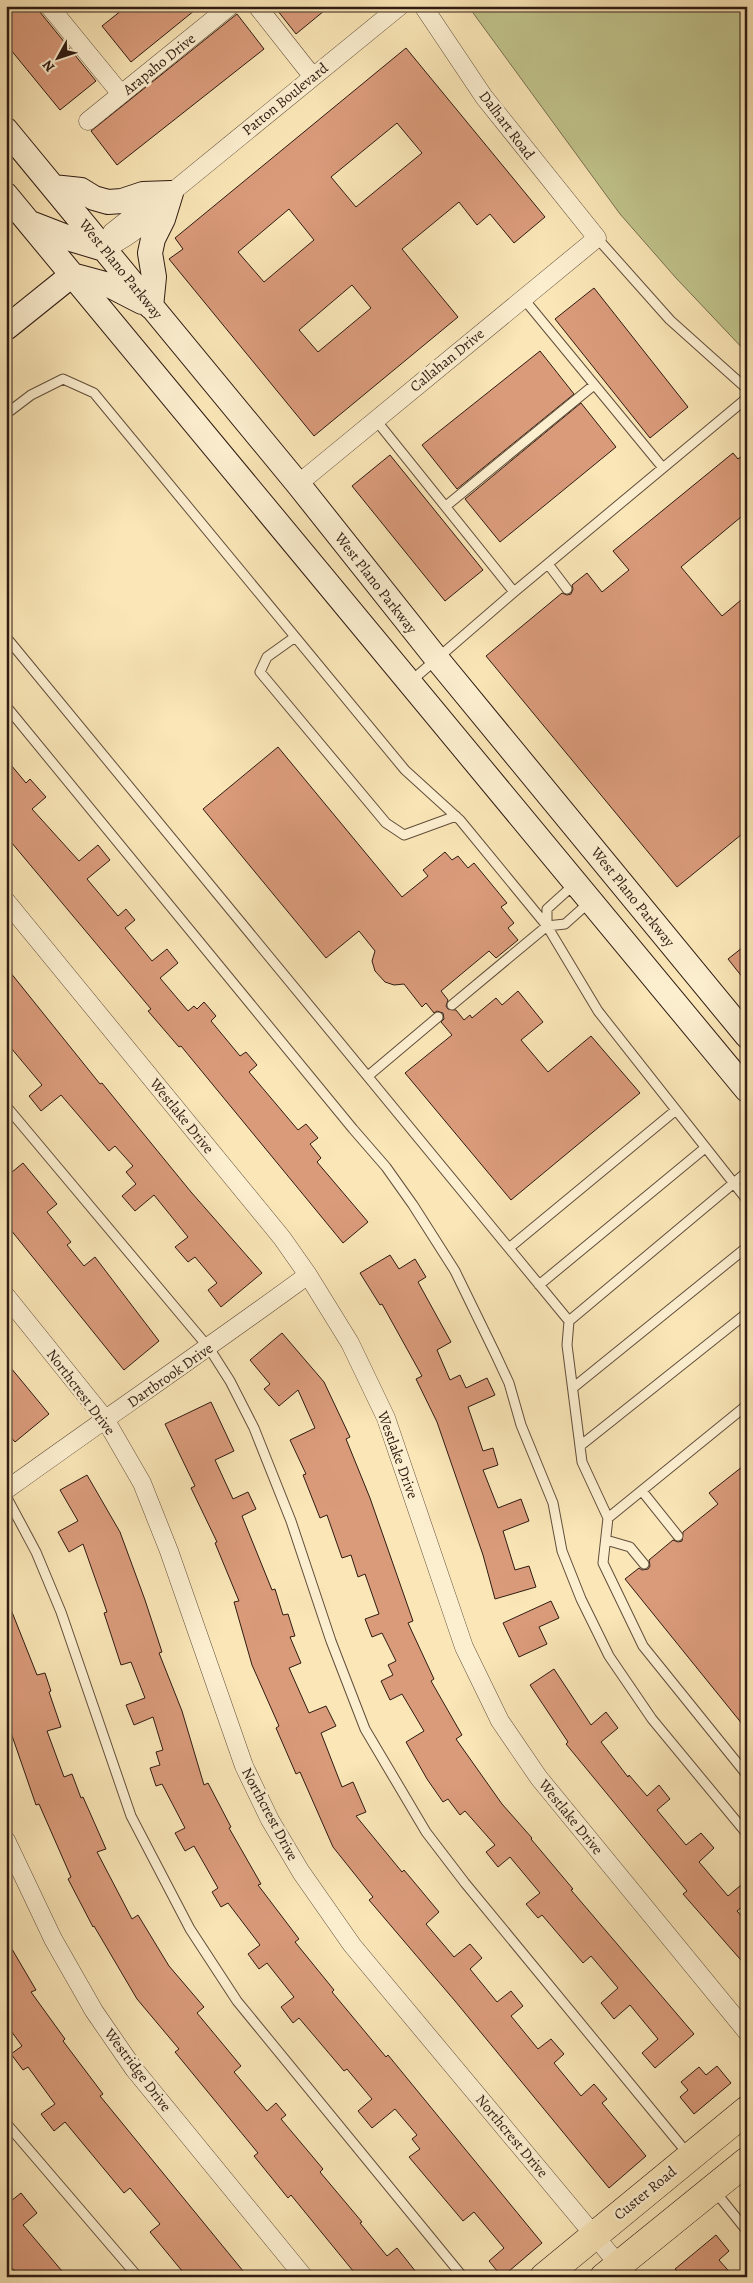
<svg xmlns="http://www.w3.org/2000/svg" width="753" height="2283" font-family="Alegreya,serif">
<rect width="100%" height="100%" fill="#fae6b7"/>
<filter id="stains"><feTurbulence type="fractalNoise" baseFrequency=".004" numOctaves="4"/><feColorMatrix values="0 0 0 0 .2 0 0 0 0 .09 0 0 0 0 .02 0 0 0 .5 -.17"/></filter>
<radialGradient id="worn" r=".72"><stop offset=".6" stop-color="#630" stop-opacity="0"/><stop offset="1" stop-color="#630" stop-opacity=".3"/></radialGradient>
<path fill="#c1c48c" stroke="#78704f" d="M468 6H747V353L676 278 620 214Z"/>
<path fill="#da9b7b" stroke="#2f1b12" fill-rule="evenodd" d="M6 6H35L96 81 60 110 6 44Z
M127 6H200L131 62 102 26Z
M274 6H330L296 34Z
M237 14 264 49 117 165 91 131Z
M406 48 545 217 514 243 490 214 477 225 459 202 402 249 458 317 314 436 169 259 183 249 175 238ZM397 123 422 153 356 207 331 177ZM289 209 314 240 264 282 238 252ZM352 285 371 308 318 352 299 330Z
M594 288 688 407 650 438 555 319Z
M540 351 574 394 457 489 422 445Z
M581 403 616 447 500 542 465 499Z
M747 452V512L681 567 722 616 747 595V830L677 887 486 656 562 593 567 595 571 594 573 589 572 585 587 573 602 592 629 570 613 551 733 453 738 459Z
M390 455 483 570 445 601 352 486Z
M278 747 402 897 428 876 423 870 445 852 452 860 458 856 468 868 474 863 507 903 501 907 514 923 508 928 518 940 496 958 489 951 441 991 448 1000 446 1006 448 1009 456 1010 464 1020 470 1015 472 1018 496 998 502 1005 518 991 543 1022 521 1040 548 1072 591 1036 640 1093 511 1200 405 1073 452 1035 441 1022 444 1019 443 1013 437 1011 434 1013 426 1003 422 1007 404 984 394 985 385 982 375 971 372 961 375 951 359 931 326 958 203 809Z
M6 759 26 783 30 779 46 797 32 809 79 861 98 845 110 860 87 879 118 916 126 909 135 920 125 928 152 961 167 949 178 963 160 978 188 1011 194 1006 197 1009 204 1002 216 1016 211 1021 240 1056 246 1052 257 1065 249 1072 298 1130 306 1124 318 1138 310 1144 321 1158 317 1162 368 1222 343 1243 181 1046 179 1047 148 1011 151 1009 6 836Z
M747 944V983L728 959Z
M6 967 100 1084 102 1083 191 1192 262 1273 221 1307 208 1290 217 1283 195 1257 188 1262 175 1247 188 1237 154 1195 135 1211 122 1196 136 1184 126 1172 133 1166 115 1146 109 1151 61 1095 41 1111 29 1096 42 1085 6 1042Z
M23 1163 57 1204 47 1212 71 1242 67 1245 84 1266 95 1257 159 1341 124 1370 6 1224V1177Z
M390 1255 399 1269 415 1259 426 1277 418 1282 451 1342 437 1350 450 1380 460 1375 466 1388 487 1378 495 1395 468 1407 483 1451 493 1448 498 1465 483 1470 498 1508 521 1499 529 1521 503 1531 515 1570 529 1566 536 1587 495 1599 483 1555 437 1422 416 1379 422 1376 382 1304 380 1305 360 1273Z
M282 1333 324 1382 350 1437 346 1439 370 1498 413 1621 408 1623 434 1679 431 1681 462 1735 456 1739 502 1804 532 1838 531 1839 573 1889 571 1890 694 2034 655 2068 642 2053 658 2039 630 2005 614 2019 601 2003 618 1988 591 1956 583 1963 542 1915 538 1918 526 1904 540 1893 510 1857 498 1867 486 1852 495 1845 465 1811 460 1815 448 1799 443 1802 427 1779 406 1742 424 1731 402 1694 390 1700 381 1681 393 1675 388 1665 396 1661 382 1633 372 1637 365 1619 379 1614 365 1574 358 1577 351 1555 342 1558 327 1515 320 1518 303 1475 306 1474 290 1440 315 1428 298 1390 279 1406 264 1389 270 1384 250 1360Z
M6 1362 49 1414 15 1442 6 1432Z
M211 1402 234 1451 215 1460 233 1499 248 1492 256 1509 242 1516 272 1590 275 1589 283 1615 288 1614 295 1636 290 1637 301 1663 289 1668 309 1713 326 1706 336 1726 321 1733 342 1787 353 1782 366 1812 356 1816 402 1872 404 1870 439 1912 426 1924 454 1957 470 1944 482 1958 470 1969 497 2002 511 1991 523 2006 511 2016 538 2049 551 2039 564 2054 554 2063 581 2096 594 2084 607 2099 602 2103 646 2156 609 2188 455 2001 369 1900 373 1897 333 1847 300 1772 296 1774 276 1728 279 1726 252 1665 234 1602 239 1601 215 1543 217 1542 191 1488 195 1486 165 1424Z
M747 1463V1730L625 1579 639 1568 642 1570 648 1569 650 1566 649 1560 673 1540 678 1542 682 1541 683 1532 718 1504 709 1493Z
M87 1475 120 1532 145 1600 162 1652 159 1653 182 1711 204 1785 208 1783 231 1827 229 1828 261 1884 258 1885 299 1939 295 1942 334 1990 332 1992 386 2057 388 2055 542 2243 502 2277 489 2261 504 2248 474 2212 463 2221 409 2157 420 2149 412 2139 417 2135 395 2109 372 2128 358 2111 372 2099 347 2069 344 2071 299 2018 293 2023 281 2007 294 1997 267 1963 259 1969 248 1954 260 1945 228 1903 221 1907 212 1892 218 1888 194 1846 185 1851 175 1833 185 1828 162 1784 156 1786 150 1768 160 1765 156 1752 163 1750 153 1717 134 1725 126 1705 145 1698 131 1662 121 1665 104 1613 107 1612 83 1544 69 1552 58 1532 78 1521 60 1490Z
M6 1597 37 1675 45 1673 51 1691 49 1692 61 1727 47 1731 64 1777 72 1774 81 1798 83 1797 106 1849 97 1852 132 1919 138 1915 169 1966 204 2007 197 2013 241 2066 234 2072 267 2111 276 2103 286 2115 281 2119 323 2169 320 2172 362 2222 360 2223 387 2256 397 2248 420 2277H358L291 2195 288 2198 254 2156 258 2153 175 2052 179 2049 137 1999 94 1926 93 1927 68 1879 71 1877 39 1804 36 1805 9 1727 12 1725 6 1707Z
M551 1601 559 1618 539 1627 547 1644 519 1657 503 1623Z
M554 1669 591 1725 606 1712 618 1728 601 1742 628 1777 629 1775 647 1796 659 1785 670 1799 657 1810 686 1845 701 1833 714 1848 699 1862 728 1896 747 1880V1903L737 1911 747 1922V1967L683 1894 687 1891 566 1744 568 1742 530 1685Z
M6 1939 36 1990 31 1992 65 2039 63 2041 103 2094 100 2096 248 2277H187L150 2232 160 2224 130 2188 124 2193 65 2122 54 2131 41 2114 55 2104 28 2067 23 2070 11 2054 22 2046 6 2024Z
M717 2066 731 2083 694 2114 680 2097 688 2090 681 2082 699 2067 706 2075Z
M21 2193 37 2213 23 2225 67 2277H20L6 2261V2205Z
M716 2235 729 2251 719 2260 734 2277H682L675 2269Z"/>
<g fill="none" stroke-linecap="round" stroke-linejoin="round">
<g stroke="#624e3b" stroke-width="11">
<path id="lane" d="M597 238 670 320 747 389
M523 298 663 468
M6 414 31 395 63 379 94 393 405 770 460 820 547 926 598 1011 747 1200
M375 419 514 592
M446 506 594 385
M548 564 567 589
M6 637 569 1321 747 1172
M295 637 267 657 260 672 386 823 404 835 456 816
M410 682 514 592 747 398
M6 706 353 1129 386 1167 413 1205 455 1271 495 1353 509 1383 521 1425 553 1503 562 1551 581 1599 609 1656 652 1719 747 1834
M452 1005 547 926 565 924 584 907 583 893 568 890 547 909V926
M368 1076 438 1017
M6 1106 209 1348 230 1381 254 1428 291 1521 331 1641 365 1729 426 1832 465 1883 688 2154
M509 1248 676 1110
M539 1285 705 1148
M569 1321 567 1345 582 1462 608 1518
M574 1387 747 1247
M747 1405 608 1518 603 1563 643 1646 747 1775
M580 1446 747 1313
M642 1491 678 1536
M6 1496 36 1552 61 1612 131 1816 190 1929 237 2001 463 2277
M606 1540 630 1547 644 1564
M6 2123 138 2277
M714 2190 747 2231"/>
</g>
<g stroke="#624e3b" stroke-width="19">
<path id="street" d="M49 6 121 94
M257 6 313 77
M88 121 230 6
M104 249C131 237 154 217 171 193L400 6
M104 249 112 232 150 202 166 195
M298 484 597 238 484 97 423 6
M6 901 282 1238 308 1275 350 1343 386 1418 464 1647 500 1721 539 1778 747 2032
M6 1296 105 1419 142 1483 169 1551 244 1766 270 1820 301 1872 352 1945 629 2277
M6 1490C106 1418 208 1348 308 1275
M6 1840 53 1939 94 2011 134 2069 304 2277"/>
</g>
<g stroke="#2f1b12" stroke-width="26">
<path id="secondary" d="M6 130 298 484 437 659 747 1036
M53 187 81 190 94 198 108 202 122 201 143 194 171 193 163 219 153 239 150 253 154 277 151 307
M6 195 747 1090
M30 223 74 240 104 249
M72 275 109 285 142 302
M6 328 72 275"/>
</g>
<g stroke="#2f1b12" stroke-width="29">
<path id="primary" d="M544 2277 747 2110
M604 2277 747 2161"/>
</g>
<use href="#lane" stroke="#fcefd0" stroke-width="9"/>
<use href="#street" stroke="#fcefd0" stroke-width="18"/>
<use href="#secondary" stroke="#fcefd0" stroke-width="24"/>
<use href="#primary" stroke="#fae6b7" stroke-width="28"/>
</g>
<g text-anchor="middle" stroke-width="5" stroke-linejoin="round" paint-order="stroke">
<g font-size="15" fill="#2f1b12" stroke="#fcefd0">
<text transform="translate(159 64) rotate(-39)" y="5">Arapaho Drive</text>
<text transform="translate(285 99) rotate(-39)" y="5">Patton Boulevard</text>
<text transform="translate(507 125) rotate(53)" y="5">Dalhart Road</text>
<text transform="translate(121 269) rotate(51)" y="5">West Plano Parkway</text>
<text transform="translate(447 360) rotate(-39)" y="5">Callahan Drive</text>
<text transform="translate(376 583) rotate(52)" y="5">West Plano Parkway</text>
<text transform="translate(633 897) rotate(51)" y="5">West Plano Parkway</text>
<text transform="translate(182 1116) rotate(51)" y="5">Westlake Drive</text>
<text transform="translate(170 1375) rotate(-35)" y="5">Dartbrook Drive</text>
<text transform="translate(81 1392) rotate(53)" y="5">Northcrest Drive</text>
<text transform="translate(398 1455) rotate(70)" y="5">Westlake Drive</text>
<text transform="translate(270 1814) rotate(62)" y="5">Northcrest Drive</text>
<text transform="translate(571 1817) rotate(51)" y="5">Westlake Drive</text>
<text transform="translate(138 2070) rotate(53)" y="5">Westridge Drive</text>
<text transform="translate(512 2136) rotate(50)" y="5">Northcrest Drive</text>
<text transform="translate(645 2193) rotate(-39)" y="5">Custer Road</text>
</g>
</g>
<rect width="753" height="2283" fill="none" stroke="#fae6b7" stroke-width="25"/>
<rect x="8" y="8" width="738" height="2268" fill="none" stroke="#2f1b12" stroke-width="2.5"/>
<rect x="12" y="12" width="728" height="2258" fill="none" stroke="#2f1b12"/>
<g transform="translate(58 58) rotate(230)" stroke="#fcefd0" stroke-width="4" paint-order="stroke">
<path d="M0-4L9 19L0 12L-9 19Z" fill="#2f1b12"/>
<text y="-8" font-size="14" font-weight="bold" text-anchor="middle" fill="#2f1b12">N</text>
</g>
<rect width="100%" height="100%" filter="url(#stains)"/>
<rect width="100%" height="100%" fill="url(#worn)"/>
</svg>
